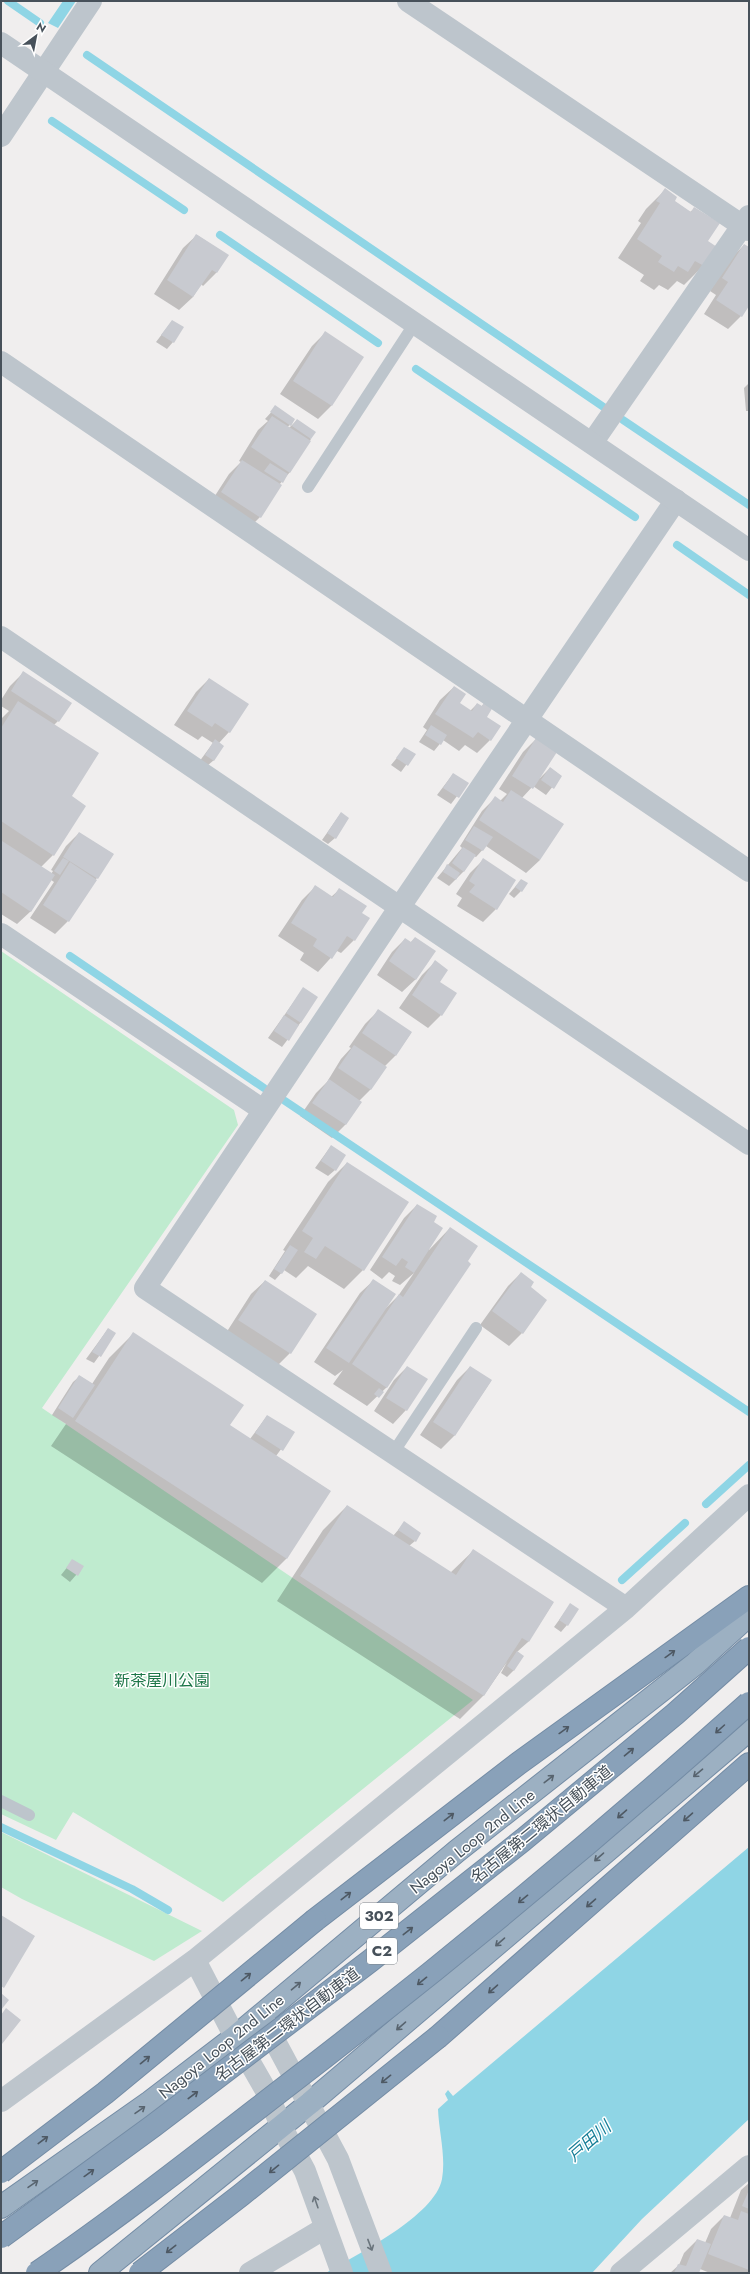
<svg xmlns="http://www.w3.org/2000/svg" width="750" height="2274" font-family="Jost,'Noto Sans JP',sans-serif">
<rect width="100%" height="100%" fill="#f0eeee"/>
<path fill="#bfebcf" d="M1 951 234 1110 238 1125 42 1408 473 1700 223 1902 73 1812 56 1840 1 1814Z
M1 1832 202 1931 154 1961 22 1899 1 1887Z"/>
<path fill="#8fd5e5" d="M63 1H76L58 28 48 23Z
M749 1847V2119L642 2219 592 2273H326C357 2254 435 2216 442 2179 446 2156 439 2133 438 2109L448 2100 445 2094 448 2090 453 2096Z"/>
<path fill="#0003" d="M665 190 674 201 690 212 695 208 706 241 703 266 684 285 677 281 668 290 659 285 654 290 640 281 644 275 618 258 641 223 638 221 646 209Z
M197 235 227 255 216 273 203 286 201 284 193 297 179 310 154 294 183 248Z
M744 245 749 248V304L741 316 728 329 704 314 716 295 710 291 731 258Z
M172 321 173 342 167 349 156 342Z
M325 333 362 357 331 406 318 419 280 394 312 346Z
M749 383V411H746L744 388Z
M276 407 290 425 287 427 289 428 297 420 311 439 290 472 279 485 260 517 247 530 209 505 229 474 241 462 239 461 258 430 268 421 265 419Z
M24 672 58 721 54 725 70 796 53 855 41 867 51 874 53 871 51 870 66 846 79 833 113 854 68 921 55 934 30 918 54 882 51 880 31 911 17 924 1 914V719L9 711 1 706V700L10 686Z
M209 679 229 732 219 743 214 760 207 766 199 762 213 743 202 736 198 740 174 725 196 692Z
M454 687 458 703 470 711 477 704 481 707 485 702V717L490 740 477 753 465 745 459 751 443 740 434 751 419 742 427 730 423 727 440 700Z
M536 739 540 778 550 768 561 776 546 795 533 786 522 798 540 860 526 873 486 846 476 857 474 856 464 871 449 886 437 878 462 848 460 846 482 811 495 798 500 801 507 794 499 789 523 752Z
M405 748 414 754 401 772 391 765Z
M453 774 467 783 451 804 437 795Z
M341 813 335 838 328 844 322 840Z
M483 860 496 909 483 922 457 906 462 898 456 894 470 873Z
M521 880V891L514 898 509 894Z
M315 887 331 897 339 890 361 914 354 940 341 953 337 951 318 972 300 960 304 953 278 936 302 900Z
M415 938 416 979 402 992 377 975 392 952 405 939 410 943Z
M435 962 441 1015 428 1028 399 1008 422 975Z
M303 989 301 1022 282 1047 268 1038Z
M378 1011 411 1033 395 1056 384 1067 385 1068 370 1090 359 1101 361 1102 345 1125 332 1138 300 1116 316 1093 327 1082 341 1059 351 1048 349 1047 365 1024Z
M331 1146 335 1170 328 1176 315 1168Z
M347 1163 363 1270 344 1289 308 1266 296 1278 284 1270 275 1280 269 1276 285 1251 283 1250 328 1182Z
M417 1205 432 1223 429 1250 450 1228 387 1387 367 1406 333 1384 343 1370 335 1376 314 1362 360 1293 374 1280 386 1308 398 1296 414 1273 400 1285 392 1281 395 1276 389 1272 382 1279 370 1270 404 1218Z
M521 1273 529 1288 522 1333 509 1346 480 1325 508 1286Z
M265 1281 290 1353 277 1366 226 1333 251 1294Z
M108 1329 115 1334 94 1363 86 1359Z
M133 1334 229 1426 250 1439 267 1416 293 1433 276 1456 330 1491 286 1559 262 1583 51 1446 66 1424 52 1415 73 1382 80 1376 92 1384 109 1358Z
M407 1367 406 1410 393 1424 374 1411 394 1380Z
M470 1367 491 1381 454 1436 441 1449 420 1435 457 1380Z
M347 1506 393 1536 404 1523 415 1541 409 1546 450 1573 473 1551 553 1603 528 1642 517 1652 514 1670 507 1677 501 1673 507 1662 484 1695 460 1719 277 1601 323 1530Z
M73 1560 83 1567 70 1582 61 1575Z
M570 1605 567 1625 561 1632 554 1627Z
M7 2010 20 2020 1 2044V2015Z
M749 2183V2271L747 2273H710L700 2269 698 2273H670L679 2265 684 2253 697 2240 705 2243 711 2229 724 2216 730 2218 741 2190Z"/>
<g fill="none" stroke-linecap="round" stroke-linejoin="round">
<path stroke="#8fd5e5" stroke-width="8" d="M8 1 40 23
M87 55 605 408
M52 121 184 210
M220 235 378 343
M416 369 635 517
M623 420 749 505
M677 545 749 595
M70 956 264 1088
M285 1101 749 1412
M706 1504 749 1465
M622 1580 685 1523
M1 1827 132 1889 168 1910"/>
</g>
<path fill="#c8cad0" d="M665 188 677 197 675 201 691 212 694 207 720 223 708 241 717 247 704 266 695 261 688 272 678 266 674 272 658 262 662 256 637 239 660 203 656 201Z
M196 234 229 255 217 273 212 270 193 297 167 280Z
M744 244 749 247V306L742 317 716 300 728 282 722 278Z
M172 320 184 327 174 343 161 335Z
M325 331 364 357 332 406 293 381Z
M275 405 295 419 291 426 270 412Z
M272 416 311 441 290 473 251 447Z
M297 419 316 432 311 439 292 426Z
M242 460 282 485 261 518 221 492Z
M270 463 288 474 283 483 264 471Z
M23 671 72 703 59 722 11 691Z
M209 678 249 704 230 733 215 723 212 727 187 711Z
M454 686 466 694 460 703 472 711 477 703 482 706 485 701 493 707 487 717 501 726 491 741 478 732 473 738 435 714Z
M18 701 99 753 72 796 86 806 54 856 1 821V728Z
M431 725 447 735 441 745 425 735Z
M536 738 557 752 533 789 512 776Z
M215 739 224 746 214 761 205 755Z
M404 747 416 754 408 766 396 758Z
M550 767 562 776 554 789 541 780Z
M453 773 469 783 459 798 443 788Z
M511 790 564 824 540 860 479 820 495 796 503 802Z
M341 812 349 818 336 839 327 833Z
M474 826 493 837 483 851 465 840Z
M79 832 114 854 98 879 63 857Z
M2 841 55 875 31 912 1 892Z
M463 847 476 855 464 872 452 863Z
M63 858 69 861 60 875 54 871Z
M483 858 516 880 497 910 469 892 475 885 469 881Z
M70 862 97 880 69 922 43 905Z
M447 864 460 873 456 880 443 872Z
M521 879 528 883 522 892 515 887Z
M315 885 333 897 339 888 367 906 362 913 370 918 355 941 347 936 332 959 313 946 317 939 291 923Z
M415 937 436 951 416 980 389 961 405 938 411 942Z
M435 960 448 970 440 982 457 993 442 1016 412 995Z
M303 987 318 997 301 1023 286 1013Z
M378 1009 412 1032 396 1056 362 1033Z
M284 1015 299 1025 289 1041 274 1031Z
M354 1045 387 1067 371 1090 338 1068Z
M329 1079 362 1102 346 1125 312 1103Z
M331 1145 346 1155 336 1171 321 1161Z
M347 1162 409 1202 364 1271 325 1246 316 1259 304 1252 313 1238 302 1231Z
M417 1204 437 1216 434 1222 443 1228 414 1273 405 1267 408 1262 402 1258 396 1266 382 1257Z
M450 1227 478 1246 468 1261 471 1264 387 1388 352 1364 399 1294 403 1297Z
M290 1245 298 1250 282 1274 274 1269Z
M521 1272 534 1282 531 1287 547 1300 523 1334 492 1311Z
M373 1279 396 1294 349 1363 326 1348Z
M265 1280 317 1314 291 1354 238 1320Z
M108 1328 116 1333 101 1357 92 1352Z
M133 1332 244 1405 230 1425 331 1491 287 1559 75 1421Z
M407 1366 428 1379 407 1411 386 1398Z
M470 1366 492 1380 455 1436 433 1422Z
M79 1375 95 1385 73 1418 58 1408Z
M379 1388 384 1392 379 1398 374 1394Z
M267 1415 295 1432 283 1451 255 1433Z
M347 1505 456 1575 473 1549 554 1602 529 1642 522 1638 484 1696 300 1576Z
M404 1521 421 1533 416 1542 398 1530Z
M72 1559 84 1566 78 1576 66 1568Z
M570 1603 579 1609 568 1626 559 1620Z
M517 1651 524 1656 514 1671 507 1666Z
M1 1915 35 1936 4 1988 1 1986Z
M1 1993 9 2000 1 2010Z
M6 2008 21 2020 2 2044 1 2015Z
M749 2190V2209L742 2206Z
M741 2211 749 2214V2270L708 2254 724 2215 738 2220Z
M697 2239 711 2244 699 2273H674L678 2264 686 2266Z"/>
<g fill="none" stroke-linecap="round" stroke-linejoin="round">
<g stroke="#748ca5" stroke-width="24">
<path id="trunk" d="M1 2207 150 2102 235 2037 457 1851 695 1664 749 1615
M100 2273 310 2103 749 1730"/>
</g>
<g stroke="#748ca5" stroke-width="24">
<path id="motorway" d="M315 1920 519 1763 749 1597
M438 2037 749 1764"/>
</g>
<path stroke="#bdc5cc" stroke-width="12" d="M308 487 415 323
M393 1453 476 1328
M1 1801 29 1815"/>
<path stroke="#bdc5cc" stroke-width="22" d="M408 1 749 230
M1 136 91 1
M1 362 749 871
M592 443 749 216
M1 637 749 1144
M1 934 263 1110
M626 1608 145 1288 399 908 676 500
M195 1960 235 2037
M1 2101 195 1960 626 1608 749 1495
M250 2273 325 2228
M621 2273 749 2166"/>
<path stroke="#bdc5cc" stroke-width="22" d="M1 43 749 550
M263 2019 338 2159 381 2273
M237 2040 268 2094 281 2126 305 2171 342 2273"/>
<use href="#trunk" stroke="#9cb0c2" stroke-width="22"/>
<use href="#motorway" stroke="#89a1b9" stroke-width="22"/>
<g stroke="#748ca5" stroke-width="24" stroke-linecap="butt">
<path id="motorway-bridge" d="M1 2172 105 2093 315 1920
M1 2237 153 2126 370 1961 523 1840 675 1714 749 1648
M37 2273C120 2216 199 2154 279 2092 441 1968 597 1839 749 1703
M140 2273 241 2195 438 2037"/>
</g>
<use href="#motorway-bridge" stroke="#89a1b9" stroke-width="22"/>
</g>
<defs><path id="oneway-shaft" d="M-6 0H5M1.5-3L5.5 0L1.5 3" fill="none" stroke-width="1.6" stroke-linecap="round" stroke-linejoin="round"/></defs>
<g stroke="#4e5964">
<use href="#oneway-shaft" transform="translate(670 1654) rotate(-36)"/>
<use href="#oneway-shaft" transform="translate(720 1729) rotate(138)"/>
<use href="#oneway-shaft" transform="translate(564 1730) rotate(-36)"/>
<use href="#oneway-shaft" transform="translate(629 1752) rotate(-40)"/>
<use href="#oneway-shaft" transform="translate(622 1814) rotate(139)"/>
<use href="#oneway-shaft" transform="translate(449 1817) rotate(-38)"/>
<use href="#oneway-shaft" transform="translate(688 1817) rotate(139)"/>
<use href="#oneway-shaft" transform="translate(346 1896) rotate(-38)"/>
<use href="#oneway-shaft" transform="translate(523 1899) rotate(141)"/>
<use href="#oneway-shaft" transform="translate(591 1903) rotate(139)"/>
<use href="#oneway-shaft" transform="translate(408 1931) rotate(-38)"/>
<use href="#oneway-shaft" transform="translate(246 1977) rotate(-39)"/>
<use href="#oneway-shaft" transform="translate(422 1981) rotate(141)"/>
<use href="#oneway-shaft" transform="translate(493 1989) rotate(139)"/>
<use href="#oneway-shaft" transform="translate(145 2060) rotate(-39)"/>
<use href="#oneway-shaft" transform="translate(386 2079) rotate(141)"/>
<use href="#oneway-shaft" transform="translate(193 2095) rotate(-37)"/>
<use href="#oneway-shaft" transform="translate(43 2140) rotate(-37)"/>
<use href="#oneway-shaft" transform="translate(274 2169) rotate(141)"/>
<use href="#oneway-shaft" transform="translate(89 2173) rotate(-36)"/>
<use href="#oneway-shaft" transform="translate(171 2249) rotate(142)"/>
</g>
<g stroke="#58646f">
<use href="#oneway-shaft" transform="translate(698 1773) rotate(140)"/>
<use href="#oneway-shaft" transform="translate(549 1779) rotate(-38)"/>
<use href="#oneway-shaft" transform="translate(599 1857) rotate(139)"/>
<use href="#oneway-shaft" transform="translate(500 1942) rotate(139)"/>
<use href="#oneway-shaft" transform="translate(296 1986) rotate(-40)"/>
<use href="#oneway-shaft" transform="translate(401 2026) rotate(139)"/>
<use href="#oneway-shaft" transform="translate(140 2110) rotate(-35)"/>
<use href="#oneway-shaft" transform="translate(33 2184) rotate(-35)"/>
</g>
<g stroke="#6a747c">
<use href="#oneway-shaft" transform="translate(316 2202) rotate(-109)"/>
<use href="#oneway-shaft" transform="translate(370 2245) rotate(69)"/>
</g>
<g text-anchor="middle" stroke-width="3" stroke-linejoin="round" paint-order="stroke">
<g fill="#fff" stroke="#7e858c" stroke-width="1">
<rect x="360" y="1903" width="38" height="26" rx="3"/>
<rect x="367" y="1938" width="30" height="26" rx="3"/>
</g>
<g font-size="15" font-weight="bold" fill="#47515a">
<text x="379" y="1921">302</text>
<text x="382" y="1956">C2</text>
</g>
<g font-size="16" fill="#1d7648" stroke="#fff">
<text x="162" y="1686">新茶屋川公園</text>
</g>
<g font-size="16" fill="#47515a" stroke="#fff">
<text transform="translate(541 1824) rotate(-39)" y="6">名古屋第二環状自動車道</text>
<text transform="translate(472 1841) rotate(-39)" y="6">Nagoya Loop 2nd Line</text>
<text transform="translate(287 2024) rotate(-37)" y="6">名古屋第二環状自動車道</text>
<text transform="translate(221 2046) rotate(-39)" y="6">Nagoya Loop 2nd Line</text>
</g>
<g font-size="17" font-style="italic" fill="#167e97" stroke="#fff">
<text transform="translate(589 2141) rotate(-41)" y="6">戸田川</text>
</g>
</g>
<rect width="750" height="2274" fill="none" stroke="#47515a" stroke-width="4"/>
<g transform="translate(36 36) rotate(32)" stroke="#ffffff" stroke-width="3" paint-order="stroke">
<path d="M0-3L7 15L0 10L-7 15Z" fill="#47515a"/>
<text y="-6" font-size="11" font-weight="bold" text-anchor="middle" fill="#47515a">N</text>
</g>
</svg>
